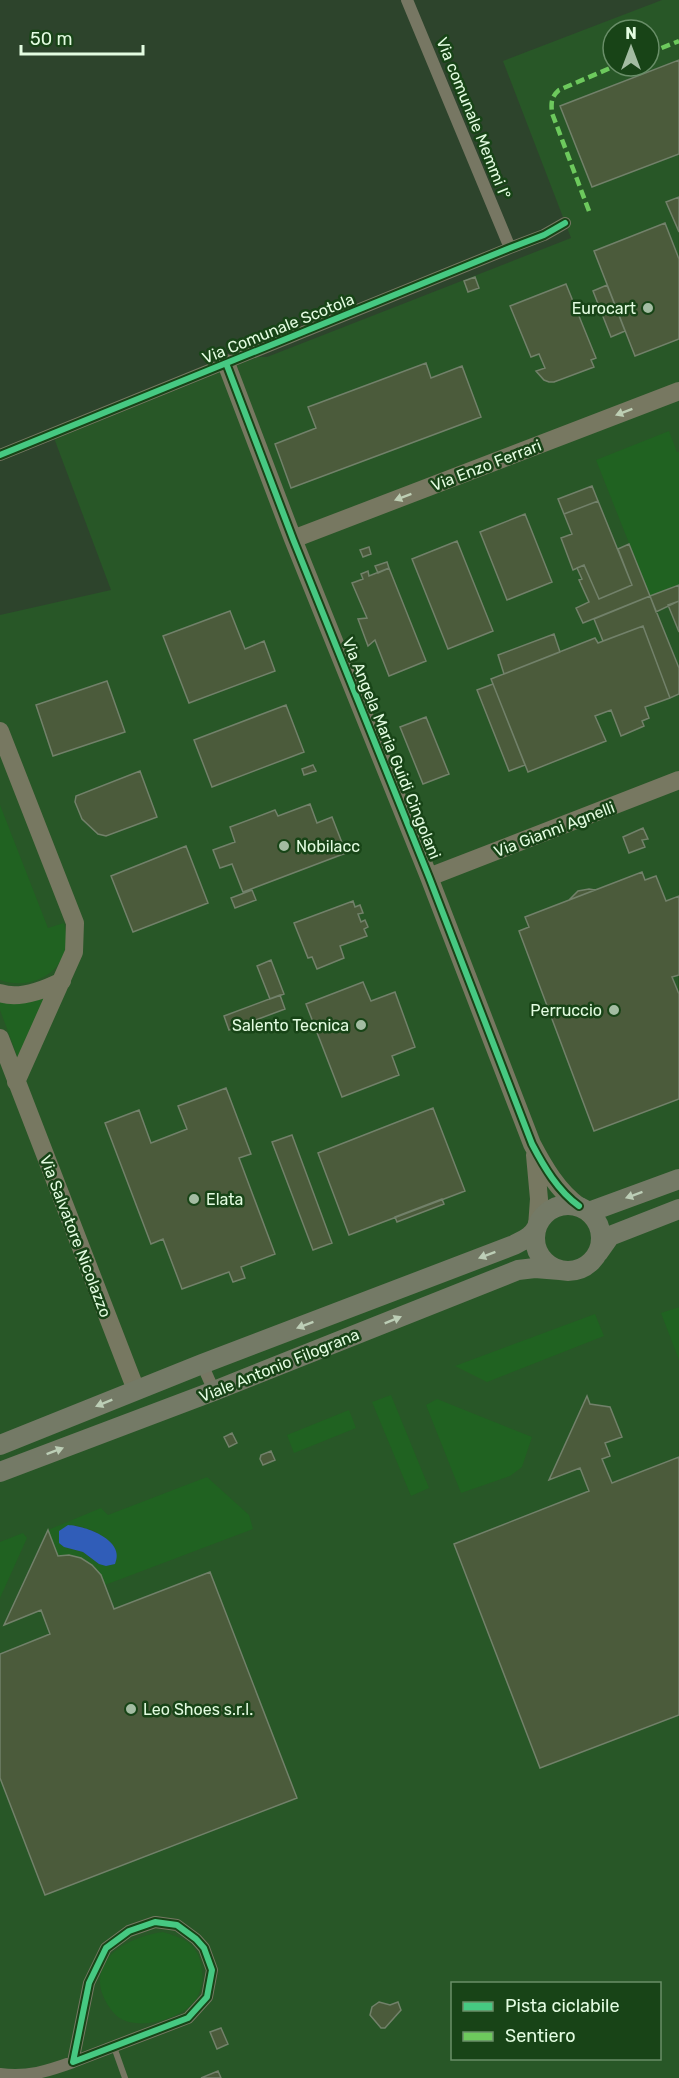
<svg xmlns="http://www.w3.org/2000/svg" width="679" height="2078" font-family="Rubik,sans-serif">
<rect width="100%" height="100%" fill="#2d442c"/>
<path fill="#285727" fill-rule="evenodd" d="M662 0H679V2078H0V615L111 590 54 438 254 357H267L571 238 503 61ZM613 30H649V66H613ZM452 1984H660V2058H452Z"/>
<path fill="#206221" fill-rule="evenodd" d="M669 431 677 452H679V585L650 596 596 460Z
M0 805 48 928 64 923C65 930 68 939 66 946 61 977 26 990 0 980Z
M45 997 18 1058 0 1010V1000L19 1004Z
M679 1307V1360L661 1313Z
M595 1314 604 1336 487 1382 455 1366Z
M391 1395 429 1488 411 1496 372 1402Z
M437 1399 532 1437 522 1467 510 1476 461 1493 426 1405Z
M349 1410 356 1428 294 1453 287 1435Z
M207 1477 249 1515 253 1529 105 1585C94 1566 82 1551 58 1556L48 1530 101 1508 108 1515ZM75 1525 95 1531 113 1545 99 1564 83 1552 70 1549Z
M23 1533 27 1538 0 1598V1542Z
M163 1932C173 1935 184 1938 192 1946 206 1960 206 1992 191 2005 175 2020 138 2031 118 2017 110 2010 104 2000 101 1990 93 1954 133 1936 163 1932Z"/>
<path fill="#305db8" d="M68 1525C86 1526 126 1540 115 1564L106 1566 99 1564 83 1552 64 1547 59 1543V1531Z"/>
<path fill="#4b5b3b" stroke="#72816a" stroke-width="1.5" d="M679 60V154L592 187 560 106Z
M679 197V232L666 202Z
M665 223 679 259V339L635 356 594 251Z
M475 277 479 288 468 292 464 281Z
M566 284 596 358 591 360 594 367 554 382H549L544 380 536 371 545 368 539 354 531 357 510 306Z
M607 285 625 331 611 337 593 291Z
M426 363 431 378 462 366 481 417 291 488 275 444 316 428 308 407Z
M592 486 598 501 564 514 558 499Z
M598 501 632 585 599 599 584 565 573 570 561 538 572 534 564 514Z
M525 514 552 582 507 600 480 532Z
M457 541 493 631 448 649 412 559Z
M629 544 650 596 583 623 576 608 589 602 579 580 582 579 577 568 584 565 599 599 632 585 618 549Z
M369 547 371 554 363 557 360 550Z
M387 562 389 568 378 573 375 566Z
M389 568 426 661 389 676 375 640 368 646 358 619 367 618 352 583 363 579 361 574 368 571 369 576Z
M679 585V601L656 612 650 596Z
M650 596 679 668V694L670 698 643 626 603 641 594 619Z
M679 601V632L668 605Z
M230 611 245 649 264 641 275 671 189 703 163 636Z
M643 626 670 698 645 707 649 718 642 721 644 726 621 736 611 710 595 716 606 741 528 772 491 679 595 638 598 643Z
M554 634 560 652 504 674 498 655Z
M107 681 125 732 53 756 36 705Z
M493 684 525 765 509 771 477 690Z
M286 705 304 752 212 787 194 740Z
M426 717 449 774 423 784 400 727Z
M313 765 316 771 304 775 302 769Z
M140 771 157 817 106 836 98 834 82 819 75 802 76 796Z
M310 804 317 823 332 817 346 853 243 892 232 864 220 868 213 850 235 842 230 827 275 810 278 816Z
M643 828 648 839 642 840 645 847 629 853 623 837Z
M186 846 208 903 133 932 111 876Z
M642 872 645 880 656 876 666 901 679 896V975L672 977 679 994V1099L594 1131 519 931 529 927 525 917Z
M589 889 595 890 569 900 578 891Z
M252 890 256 900 235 908 231 898Z
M353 901 355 907 360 905 363 913 358 914 361 922 365 920 368 927 364 929 367 936 340 946 344 958 317 969 312 957 308 958 294 923Z
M271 960 284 994 270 999 257 966Z
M363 982 371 1001 395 992 415 1047 392 1056 399 1075 342 1097 306 1004Z
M280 995 285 1009 229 1030 224 1016Z
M226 1088 251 1154 239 1158 275 1254 241 1267 245 1278 233 1282 229 1272 182 1289 163 1239 151 1244 105 1123 139 1110 151 1143 187 1129 178 1106Z
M433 1108 465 1191 349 1235 318 1153Z
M292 1135 332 1243 313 1250 272 1142Z
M442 1199 444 1204 397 1222 395 1217Z
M587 1396 590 1404 610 1407 622 1437 605 1443 610 1456 602 1459 612 1483 679 1457V1715L540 1768 454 1544 589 1491 580 1468 549 1480Z
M232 1433 237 1443 229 1447 224 1437Z
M271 1451 275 1460 263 1465 260 1459 261 1455Z
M48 1530 58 1556 69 1555 81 1558 92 1565 101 1575 114 1609 210 1572 297 1798 45 1895 0 1778V1654L50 1634 41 1610 4 1625Z
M379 2002 390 2005 398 2002 401 2010 385 2028H381L370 2015 372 2007Z
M221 2028 228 2044 217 2049 210 2032Z
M218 2071 221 2078H201Z"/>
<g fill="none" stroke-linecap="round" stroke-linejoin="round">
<path stroke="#777763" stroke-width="6" d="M114 2047 125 2078"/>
<path stroke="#777763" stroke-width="12" d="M407 0 510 248
M0 455 510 248 544 235 565 223
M202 1364 214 1391
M155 1922 177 1925 196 1939 204 1948 212 1970 207 1997 188 2018 73 2062 89 1983 106 1948 129 1931Z
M0 2074C27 2078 48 2071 73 2062"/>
<path stroke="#777861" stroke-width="18" d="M226 363 293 539 429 877 532 1144C544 1167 558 1191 579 1206
M293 539 679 391
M0 731 75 923 74 952 16 1082
M429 877 679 780
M0 993C19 1000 44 990 62 981
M0 1038 136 1390
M535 1155 539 1199 537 1227"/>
<path stroke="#747a66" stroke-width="20" d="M535 1238a33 33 0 1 1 66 0a33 33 0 1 1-66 0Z
M589 1212 679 1179
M598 1253 610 1236 679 1209
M0 1445 202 1364 514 1245C523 1240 532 1237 537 1227
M0 1472 214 1391 518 1270 535 1268 560 1270"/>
<path stroke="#6dc95d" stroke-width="4.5" stroke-dasharray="9 4.5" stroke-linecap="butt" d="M649 53 679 41
M589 211 552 113C551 103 551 97 559 90L615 66"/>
<g stroke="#184417" stroke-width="10">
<path id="cycleway" d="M226 363 293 539 429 877 532 1144C544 1167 558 1191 579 1206
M0 455 510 248 544 235 565 223
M155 1922 177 1925 196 1939 204 1948 212 1970 207 1997 188 2018 73 2062 89 1983 106 1948 129 1931Z"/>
</g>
<use href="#cycleway" stroke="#46c982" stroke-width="6"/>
</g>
<defs><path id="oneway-solid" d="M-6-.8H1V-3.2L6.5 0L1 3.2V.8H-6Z" transform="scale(1.5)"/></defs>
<g fill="#bdceb4">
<use href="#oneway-solid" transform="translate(624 412) rotate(159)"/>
<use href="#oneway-solid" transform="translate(403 497) rotate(159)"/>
</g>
<g fill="#bcceb6">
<use href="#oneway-solid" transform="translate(634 1195) rotate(160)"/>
<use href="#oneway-solid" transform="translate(487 1255) rotate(159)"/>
<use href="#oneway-solid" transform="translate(393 1320) rotate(-22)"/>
<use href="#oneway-solid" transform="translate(305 1325) rotate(159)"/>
<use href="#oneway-solid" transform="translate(104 1403) rotate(158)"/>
<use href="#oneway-solid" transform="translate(55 1451) rotate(-21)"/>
</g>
<g fill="#a3bca2" stroke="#184417" stroke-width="2">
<circle cx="648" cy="308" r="6"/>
<circle cx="284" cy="846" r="6"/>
<circle cx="614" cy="1010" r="6"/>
<circle cx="361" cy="1025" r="6"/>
<circle cx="194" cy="1199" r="6"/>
<circle cx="131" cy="1709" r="6"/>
</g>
<g text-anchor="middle" stroke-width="5" stroke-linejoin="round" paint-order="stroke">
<g font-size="16" fill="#e3fce1" stroke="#184417">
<text transform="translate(474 118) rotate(68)" y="6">Via comunale Memmi I°</text>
<text transform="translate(278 328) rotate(-22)" y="6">Via Comunale Scotola</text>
<text transform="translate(486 465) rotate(-21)" y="6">Via Enzo Ferrari</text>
<text transform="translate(392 748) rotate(68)" y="6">Via Angela Maria Guidi Cingolani</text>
<text transform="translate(554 829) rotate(-21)" y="6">Via Gianni Agnelli</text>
<text transform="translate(76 1236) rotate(69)" y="6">Via Salvatore Nicolazzo</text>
<text transform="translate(279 1365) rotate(-22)" y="6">Viale Antonio Filograna</text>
</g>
<g font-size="16" fill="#e3fce1" stroke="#184417" text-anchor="end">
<text x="636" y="314">Eurocart</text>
<text x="296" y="852" text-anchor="start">Nobilacc</text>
<text x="602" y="1016">Perruccio</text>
<text x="349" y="1031">Salento Tecnica</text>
<text x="206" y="1205" text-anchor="start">Elata</text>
<text x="143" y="1715" text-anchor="start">Leo Shoes s.r.l.</text>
</g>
</g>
<rect x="451" y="1982" width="210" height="78" fill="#184417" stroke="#698e68" stroke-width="1.5"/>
<rect x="463" y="2002" width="30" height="9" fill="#46c982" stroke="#698e68" stroke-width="1.5"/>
<text x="505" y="2012" font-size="18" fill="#e3fce1">Pista ciclabile</text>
<rect x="463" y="2032" width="30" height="9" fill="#6dc95d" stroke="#698e68" stroke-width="1.5"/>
<text x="505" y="2042" font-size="18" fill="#e3fce1">Sentiero</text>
<g transform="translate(631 48)"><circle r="28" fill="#184417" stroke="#698e68" stroke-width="1.5"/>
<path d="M0-4.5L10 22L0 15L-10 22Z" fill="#a3bca2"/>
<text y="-9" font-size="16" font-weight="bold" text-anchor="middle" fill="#e3fce1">N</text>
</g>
<path d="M21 45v9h122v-9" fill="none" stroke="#e3fce1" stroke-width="3"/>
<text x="30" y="45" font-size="18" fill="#e3fce1" stroke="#184417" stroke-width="4.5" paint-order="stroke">50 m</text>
</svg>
